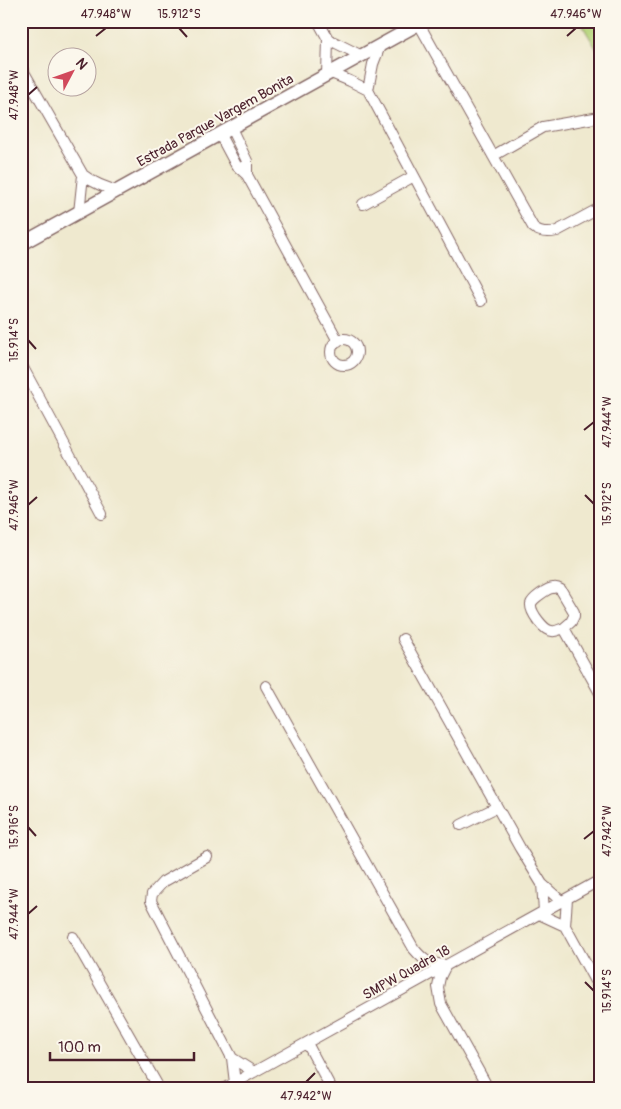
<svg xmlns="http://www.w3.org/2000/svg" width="621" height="1109" font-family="Pangolin,sans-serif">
<rect width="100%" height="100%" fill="#fbf7ec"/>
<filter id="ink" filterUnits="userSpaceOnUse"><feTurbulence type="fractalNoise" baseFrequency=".02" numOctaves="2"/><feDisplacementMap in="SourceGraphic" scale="10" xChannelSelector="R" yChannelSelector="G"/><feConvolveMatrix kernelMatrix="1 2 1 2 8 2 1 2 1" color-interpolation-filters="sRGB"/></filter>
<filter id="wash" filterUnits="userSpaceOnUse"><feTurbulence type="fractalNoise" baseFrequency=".0096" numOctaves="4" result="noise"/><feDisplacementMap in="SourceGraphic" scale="20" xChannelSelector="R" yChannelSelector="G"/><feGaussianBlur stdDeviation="1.12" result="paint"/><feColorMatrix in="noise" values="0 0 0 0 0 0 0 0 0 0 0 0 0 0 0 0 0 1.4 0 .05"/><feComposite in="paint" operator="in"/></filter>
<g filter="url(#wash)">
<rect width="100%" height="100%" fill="#efe9cf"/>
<path fill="#b6d57c" stroke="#807a54" d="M584 21H600V55L581 23Z"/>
</g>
<g filter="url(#ink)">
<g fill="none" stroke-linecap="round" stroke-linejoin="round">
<g stroke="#846664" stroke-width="12">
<path id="minor" d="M318 21 328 39 327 75
M419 21V24L533 227C540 233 548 233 557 231L600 208
M328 39 362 56
M21 67 83 175C93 183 105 187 117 191
M331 73 350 81 368 90 481 301
M368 90 373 64 380 46
M231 128 247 161V175
M220 135 236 165 247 175 338 341
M493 156 543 127 600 117
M363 204 414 176
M79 213 83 175
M331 352a13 13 0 1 1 26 0a13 13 0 1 1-26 0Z
M21 364 102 514
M564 628 571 622 574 616V612L561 590C558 588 557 587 553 588 548 588 532 599 531 604 530 612 544 631 552 631 556 632 560 629 564 628L600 693
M403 639 520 848 542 884 562 902
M266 686 414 949C426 963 428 963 446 965L440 977 438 987 441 1004 488 1088
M461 825 497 807
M207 857 163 882 152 894 151 901 232 1058 254 1072
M542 884 544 911
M567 899 565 926 600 990
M539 914 565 926
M73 937 159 1088
M307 1043 331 1088
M232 1058 235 1083
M225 1088 600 880"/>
</g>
<g stroke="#846664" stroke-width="15">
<path id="major" d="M21 244 424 21"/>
</g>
<use href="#minor" stroke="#fff" stroke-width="10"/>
<use href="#major" stroke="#fff" stroke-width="12"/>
</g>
</g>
<path fill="none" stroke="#4a1f2b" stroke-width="2" d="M179 28 187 37M96 36 106 28M567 36 576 28M28 95 37 87M28 340 36 349M584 430 594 422M585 495 594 504M28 505 37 497M28 827 36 836M584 839 594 831M28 914 37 906M585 982 594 991M306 1082 315 1073"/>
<g text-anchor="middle" stroke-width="4" stroke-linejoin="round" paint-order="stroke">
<g font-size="14" fill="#4a1f2b" stroke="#fbf7ec">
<text transform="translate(215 120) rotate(-29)" y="5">Estrada Parque Vargem Bonita</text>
<text transform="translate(406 972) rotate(-29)" y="5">SMPW Quadra 18</text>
</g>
</g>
<rect width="621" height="1109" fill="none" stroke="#fbf7ec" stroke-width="55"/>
<g transform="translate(72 72) rotate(49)"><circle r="24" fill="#fbf7ec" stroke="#b4a19f"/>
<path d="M0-4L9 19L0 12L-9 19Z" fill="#d1495b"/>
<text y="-8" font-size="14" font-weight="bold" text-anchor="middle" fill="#4a1f2b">N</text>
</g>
<path d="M50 1052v8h144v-8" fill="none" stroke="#4a1f2b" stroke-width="2.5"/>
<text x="58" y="1052" font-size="15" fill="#4a1f2b" stroke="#fbf7ec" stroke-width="4" paint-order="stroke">100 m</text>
<rect x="28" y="28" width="566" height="1054" fill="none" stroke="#4a1f2b" stroke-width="2"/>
<g font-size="12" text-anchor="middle" fill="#4a1f2b">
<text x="106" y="18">47.948°W</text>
<text x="179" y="18">15.912°S</text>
<text x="576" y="18">47.946°W</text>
<text transform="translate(14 95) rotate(-90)" y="4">47.948°W</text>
<text transform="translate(14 340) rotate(-90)" y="4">15.914°S</text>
<text transform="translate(607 422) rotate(-90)" y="4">47.944°W</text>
<text transform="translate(607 504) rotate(-90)" y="4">15.912°S</text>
<text transform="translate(14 505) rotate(-90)" y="4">47.946°W</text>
<text transform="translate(14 827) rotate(-90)" y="4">15.916°S</text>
<text transform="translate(607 831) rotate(-90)" y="4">47.942°W</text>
<text transform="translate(14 914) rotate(-90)" y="4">47.944°W</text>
<text transform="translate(607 991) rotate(-90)" y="4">15.914°S</text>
<text x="306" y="1100">47.942°W</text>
</g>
</svg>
